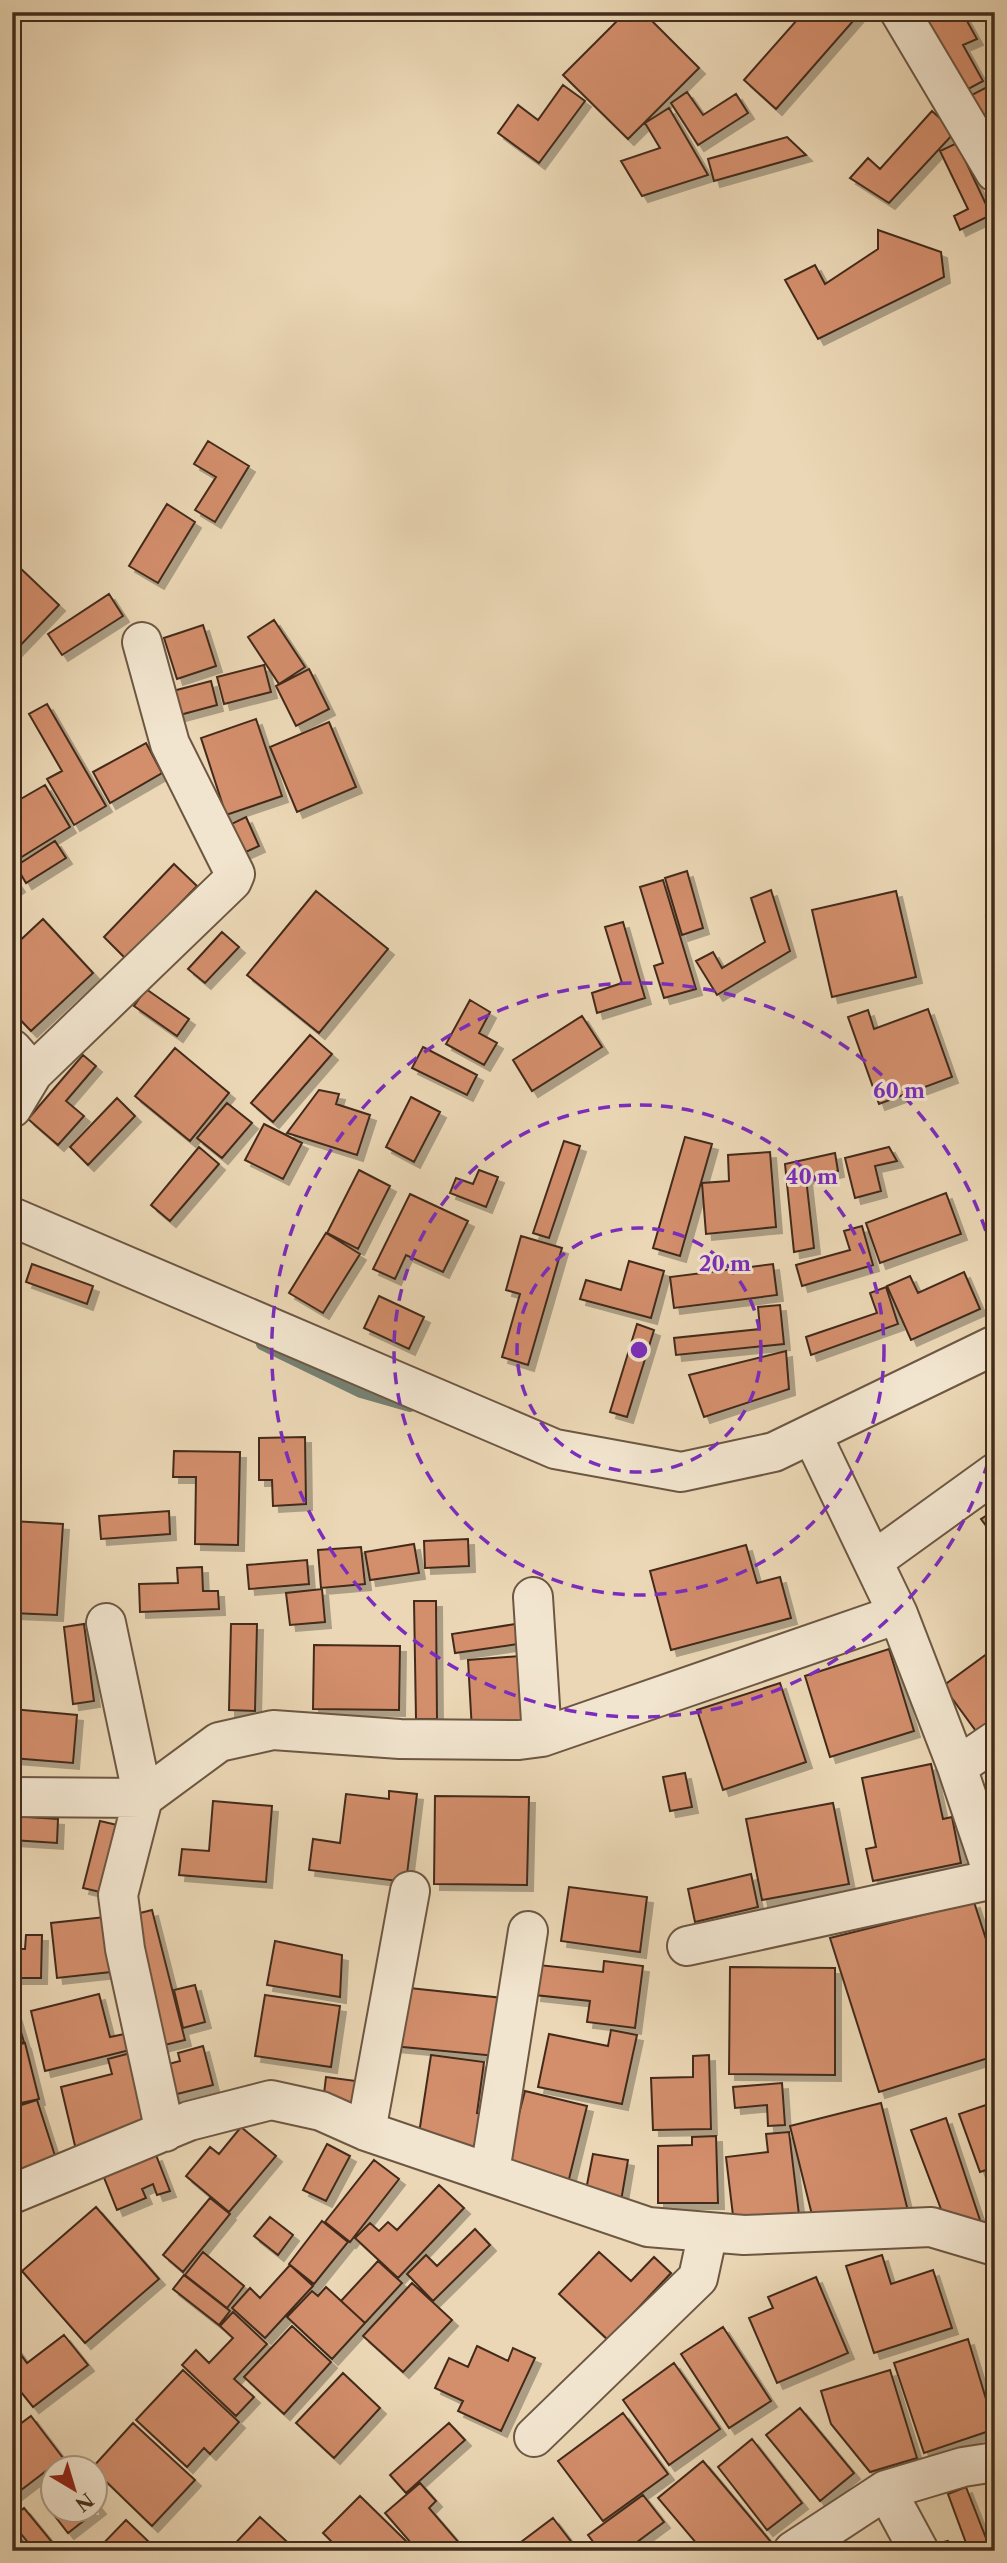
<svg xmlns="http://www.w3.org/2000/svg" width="1007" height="2563" font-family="'Libre Caslon Text',serif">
<defs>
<filter id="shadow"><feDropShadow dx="6" dy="6" stdDeviation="0" flood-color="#0004"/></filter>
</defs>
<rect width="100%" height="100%" fill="#ebd7b5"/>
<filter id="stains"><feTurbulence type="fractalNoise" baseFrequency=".00286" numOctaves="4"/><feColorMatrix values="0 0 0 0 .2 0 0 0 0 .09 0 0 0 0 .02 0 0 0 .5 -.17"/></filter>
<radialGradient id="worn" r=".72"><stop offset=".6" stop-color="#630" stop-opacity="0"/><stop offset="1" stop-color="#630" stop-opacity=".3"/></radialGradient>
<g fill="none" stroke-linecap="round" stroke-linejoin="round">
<path stroke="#768172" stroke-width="12" d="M262 1344 361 1392 410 1406"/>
</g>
<path fill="#d38e6c" stroke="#432c1b" stroke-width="2" filter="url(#shadow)" d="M626 12H643L699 68 628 139 563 75Z
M804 12H861L776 109 744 80Z
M940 12H962L977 39 963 45 983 81 959 94 920 23Z
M563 85 585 101 539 163 498 133 518 105 538 120Z
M987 87 995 102V145L964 99Z
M687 92 703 115 736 94 748 113 698 145 671 103Z
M669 108 708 175 642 196 621 161 660 148 645 123Z
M932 111 955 132 889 203 850 178 868 158 880 169Z
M787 137 806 155 714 181 708 159Z
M957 143 991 215 960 230 954 216 968 209 940 151Z
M878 230 941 252 944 277 818 339 785 280 815 265 825 284 878 249Z
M208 441 249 466 215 522 195 510 216 477 194 464Z
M167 504 195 522 158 583 129 566Z
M18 566 59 605 15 651 12 649V573Z
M109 594 123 616 62 655 48 634Z
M274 620 305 667 279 684 248 637Z
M203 625 216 666 177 679 164 638Z
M264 665 271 692 224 704 217 677Z
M309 669 329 709 296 726 276 686Z
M211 681 217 705 176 716 169 692Z
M47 704 106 806 74 825 47 779 62 771 29 714Z
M256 719 282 796 226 815 201 738Z
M329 722 356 787 297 812 270 747Z
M146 743 162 773 110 803 93 772Z
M45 785 70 827 12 863V804Z
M246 817 259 846 239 855 227 826Z
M55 841 66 858 26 883 16 866Z
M174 864 197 886 126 959 104 937Z
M687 871 703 928 682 935 665 878Z
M12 876 19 886 12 891Z
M663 880 696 989 664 998 654 966 663 963 640 887Z
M771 890 790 951 717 995 696 961 713 952 722 968 765 942 751 898Z
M316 891 388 949 319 1033 247 975Z
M896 891 916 977 832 997 812 910Z
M995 914V953L986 916Z
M43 919 93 973 31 1031 12 1011V948Z
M623 922 645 998 597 1013 592 993 622 983 605 927Z
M222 932 239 947 205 983 188 969Z
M146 989 189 1019 177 1036 134 1006Z
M470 1000 490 1012 479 1033 497 1043 484 1065 446 1044Z
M928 1009 952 1077 879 1104 848 1017 868 1010 874 1029Z
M582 1016 602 1047 532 1091 513 1060Z
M310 1035 332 1054 273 1122 251 1103Z
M423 1047 477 1075 467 1095 412 1068Z
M175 1048 229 1093 190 1141 135 1096Z
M83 1055 96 1066 66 1101 84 1116 58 1145 28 1119Z
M319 1090 339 1094 336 1104 370 1115 357 1155 287 1133Z
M411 1097 440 1112 414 1162 386 1147Z
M117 1098 135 1116 88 1165 70 1147Z
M227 1103 252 1123 222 1158 197 1138Z
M264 1124 302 1143 283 1179 245 1160Z
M685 1137 712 1144 680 1256 653 1248Z
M564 1141 580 1146 549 1238 533 1233Z
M199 1147 219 1164 170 1221 151 1205Z
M889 1147 897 1161 875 1166 881 1191 855 1198 845 1158Z
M770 1152 776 1227 706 1234 702 1183 729 1181 728 1155Z
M835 1153 838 1171 806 1178 814 1248 794 1252 785 1164Z
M359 1170 390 1186 358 1249 327 1233Z
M479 1170 498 1177 486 1207 450 1193 456 1178 473 1184Z
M946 1193 961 1234 880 1263 866 1223Z
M410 1194 468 1221 443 1272 406 1255 395 1279 373 1269Z
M862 1226 873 1265 802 1286 796 1265 850 1250 844 1231Z
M326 1233 360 1254 323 1313 289 1293Z
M521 1236 562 1248 528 1365 502 1357 520 1294 506 1290Z
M629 1261 664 1271 651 1318 580 1299 586 1280 621 1290Z
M32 1264 93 1286 87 1304 26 1282Z
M773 1264 777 1295 674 1308 670 1277Z
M964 1272 980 1309 911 1340 887 1286 910 1276 918 1293Z
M886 1287 898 1324 811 1355 806 1337 877 1313 870 1293Z
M379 1296 424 1317 409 1349 364 1328Z
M780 1305 784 1344 676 1355 674 1338 760 1329 758 1307Z
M637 1324 654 1330 627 1417 610 1412Z
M786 1351 789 1389 704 1417 689 1375Z
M305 1437 306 1504 273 1506 272 1480H259V1438Z
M174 1451 240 1452 238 1545 195 1544 196 1477H173Z
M995 1510V1538L981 1519Z
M169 1511 170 1534 101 1539 99 1516Z
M12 1521 63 1524 57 1615 12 1613Z
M468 1539 469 1566 425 1568 424 1541Z
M414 1544 419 1573 370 1580 365 1552Z
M746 1545 757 1583 780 1577 791 1618 671 1650 650 1571Z
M361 1547 365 1584 321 1588 318 1550Z
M307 1560 309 1584 249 1589 247 1565Z
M202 1567 203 1591H218L219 1609 140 1612 139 1584 178 1583 177 1568Z
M322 1589 325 1622 290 1625 286 1593Z
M414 1601H436L437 1719H416Z
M522 1623 525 1643 455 1653 452 1634Z
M84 1624 94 1701 73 1704 64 1627Z
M231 1624H257L255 1711 229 1710Z
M314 1645 400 1646 399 1710 313 1709Z
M995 1648V1734L984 1742 943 1686Z
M889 1649 914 1731 830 1757 805 1676Z
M520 1656 525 1727 472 1731 468 1660Z
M780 1683 806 1762 723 1790 697 1710Z
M12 1709 77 1715 73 1763 12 1758Z
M931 1764 943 1819 952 1817 961 1863 873 1881 866 1849 876 1847 862 1778Z
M685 1773 692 1807 670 1811 663 1777Z
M389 1791 417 1794 406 1882 309 1870 313 1839 340 1843 346 1794 389 1799Z
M435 1796 529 1797 527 1885 434 1884Z
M213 1801 272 1806 266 1882 179 1875 182 1849 209 1851Z
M995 1801V1822L987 1805Z
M833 1803 849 1884 762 1900 746 1819Z
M12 1816 58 1819 57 1843 12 1840Z
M100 1821 130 1828 113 1895 83 1888Z
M751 1874 758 1907 695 1922 688 1889Z
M569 1887 647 1897 640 1952 561 1941Z
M974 1902 995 1967V2056L879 2092 830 1938Z
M152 1910 185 2040 156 2047 124 1917Z
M114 1916 120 1971 57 1978 51 1923Z
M26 1935H42L41 1978H12V1949H25Z
M275 1941 342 1955 340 1997 267 1985Z
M604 1961 643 1966 635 2028 587 2022 590 2001 535 1995 539 1965 603 1972Z
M730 1967 835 1968V2075L729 2074Z
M195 1985 205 2022 183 2028 174 1990Z
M400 1987 503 1998 496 2056 393 2046Z
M99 1994 110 2037 134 2032 138 2048 45 2071 31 2011Z
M265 1995 340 2006 331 2067 255 2056Z
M12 2003 24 2042 12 2044Z
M611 2030 637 2035 622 2104 538 2087 549 2034 608 2046Z
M25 2043 39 2099 12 2105V2046Z
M203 2046 213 2085 169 2096 161 2066 180 2061 178 2053Z
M138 2051 158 2130 76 2150 61 2087 112 2074 108 2059Z
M431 2055 484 2062 477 2113 487 2114 482 2149 418 2140Z
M709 2055 711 2129 653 2130 651 2078 693 2077V2056Z
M326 2077 356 2081 351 2115 322 2111Z
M782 2083 785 2125 768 2126 767 2105 735 2108 733 2087Z
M525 2091 587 2106 568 2183 505 2167Z
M37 2100 58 2165 12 2180V2108Z
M995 2102V2167L980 2172 959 2114Z
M881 2103 910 2219 815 2227 790 2126Z
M946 2118 982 2226 944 2217 911 2130Z
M241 2127 276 2156 229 2212 186 2176 210 2147 219 2154Z
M789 2132 800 2223 735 2232 726 2157 768 2152 766 2134Z
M716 2136 718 2203H658V2146L692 2145V2137Z
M327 2144 350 2156 326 2201 303 2190Z
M593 2154 628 2160 621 2201 585 2195Z
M156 2155 170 2191 157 2195 153 2184 142 2189 146 2198 117 2210 103 2175Z
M374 2160 399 2179 350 2242 325 2222Z
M995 2176V2204L987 2178Z
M439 2185 464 2208 398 2278 355 2238 370 2223 379 2231 388 2222 397 2230Z
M210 2198 230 2214 183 2272 163 2255Z
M96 2207 159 2279 85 2343 22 2271Z
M270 2217 293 2235 278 2255 254 2236Z
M322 2221 348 2242 314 2284 289 2264Z
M475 2229 490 2245 433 2301 407 2274 426 2255 437 2266Z
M203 2252 244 2286 227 2308 185 2275Z
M599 2252 631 2281 654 2257 671 2273 608 2340 559 2294Z
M882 2255 891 2284 933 2270 952 2328 874 2353 846 2266Z
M378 2261 402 2283 365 2323 341 2301Z
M290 2265 313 2286 265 2338 232 2308 250 2288 260 2298Z
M184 2275 230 2311 219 2325 173 2289Z
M816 2277 848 2353 777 2383 749 2318 773 2308 768 2297Z
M412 2283 452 2320 403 2372 363 2336Z
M326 2287 365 2323 332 2359 287 2317 312 2291 318 2296Z
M233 2312 267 2344 234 2379 254 2397 236 2416 182 2365 196 2350 209 2363 233 2338 220 2326Z
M292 2326 331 2362 284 2414 244 2377Z
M723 2327 771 2401 729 2428 681 2354Z
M64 2335 88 2365 33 2407 12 2381V2352L16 2348 27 2363Z
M968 2339 995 2429 924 2453 894 2363Z
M477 2346 508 2361 513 2348 535 2358 501 2431 458 2411 463 2401 435 2388 449 2358 468 2367Z
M674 2363 720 2429 669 2465 623 2400Z
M183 2370 239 2422 210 2454 204 2448 187 2467 136 2420Z
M890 2370 917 2458 870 2472 831 2424 821 2391Z
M343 2373 380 2408 334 2458 296 2423Z
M800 2408 854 2473 820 2501 766 2435Z
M623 2413 668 2474 603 2521 558 2461Z
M31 2416 63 2458 12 2497V2430Z
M133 2423 195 2480 152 2526 92 2468Z
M449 2423 465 2440 406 2493 390 2475Z
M752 2439 802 2503 767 2530 718 2467Z
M703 2461 771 2542 761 2551H703L658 2498Z
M420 2483 436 2501 429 2508 466 2551H418L385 2513Z
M966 2487 991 2551H969L948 2494Z
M643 2495 664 2522 625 2551H600L588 2535Z
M360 2496 406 2541 396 2551H341L323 2533Z
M94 2501 100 2508 68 2533 47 2506 52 2502V2510H94Z
M24 2508 56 2547 52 2551H35L12 2523V2518Z
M260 2517 297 2551H228Z
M553 2518 573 2544 565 2551H509Z
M126 2520 151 2544 144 2551H96Z
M12 2527 28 2550 27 2551H12Z
M948 2541 952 2551H928L926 2546Z"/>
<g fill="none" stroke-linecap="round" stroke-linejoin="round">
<g stroke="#6d5742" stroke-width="42">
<path id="minor" d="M900 12 995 172
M12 1049 33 1073
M12 1108 33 1073 232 881 235 874 170 744 142 642
M12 1217 555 1449 681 1472 774 1452 995 1345
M805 1437 814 1439 898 1614 957 1767 995 1880
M873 1561 995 1473
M533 1597 542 1737
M106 1623 143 1798 118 1895 125 1949 165 2132
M957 1767 995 1741
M12 1797 143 1798 219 1742 273 1730 400 1739 519 1740 542 1737 898 1614
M687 1946 994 1879
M366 2131 410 1891
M490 2172 528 1931
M12 2194 189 2121 271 2100 321 2111 366 2131 648 2227 744 2235 931 2227 995 2246
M534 2437 698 2278 708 2232
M886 2490 919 2551
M793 2551 886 2490 963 2467 995 2462"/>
</g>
<use href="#minor" stroke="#f2e5cf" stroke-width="38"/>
</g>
<g fill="none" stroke="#7b2cbf" stroke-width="3.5" stroke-dasharray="12 9">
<circle cx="639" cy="1350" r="122"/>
<circle cx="639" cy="1350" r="245"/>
<path d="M994 1442A367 367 0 1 1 994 1258"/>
</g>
<circle cx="639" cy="1350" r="10" fill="#7b2cbf" stroke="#f2e5cf" stroke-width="3.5"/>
<g font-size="21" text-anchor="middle" font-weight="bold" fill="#7b2cbf" stroke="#f2e5cf" stroke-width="6" stroke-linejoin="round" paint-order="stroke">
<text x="899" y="1098">60 m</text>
<text x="812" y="1184">40 m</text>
<text x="725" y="1271">20 m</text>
</g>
<rect width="1007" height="2563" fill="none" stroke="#ebd7b5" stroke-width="42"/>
<rect x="14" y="14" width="979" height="2535" fill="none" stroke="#432c1b" stroke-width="3.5"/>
<rect x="21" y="21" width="965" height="2521" fill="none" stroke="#432c1b" stroke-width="2"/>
<g transform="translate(74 2489) rotate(142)"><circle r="33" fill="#f2e5cf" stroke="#ac9b87" stroke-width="2"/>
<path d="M0-5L12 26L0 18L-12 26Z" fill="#8f2418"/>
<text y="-10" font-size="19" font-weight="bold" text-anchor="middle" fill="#432c1b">N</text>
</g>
<rect width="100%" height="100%" filter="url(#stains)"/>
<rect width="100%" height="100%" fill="url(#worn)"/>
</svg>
